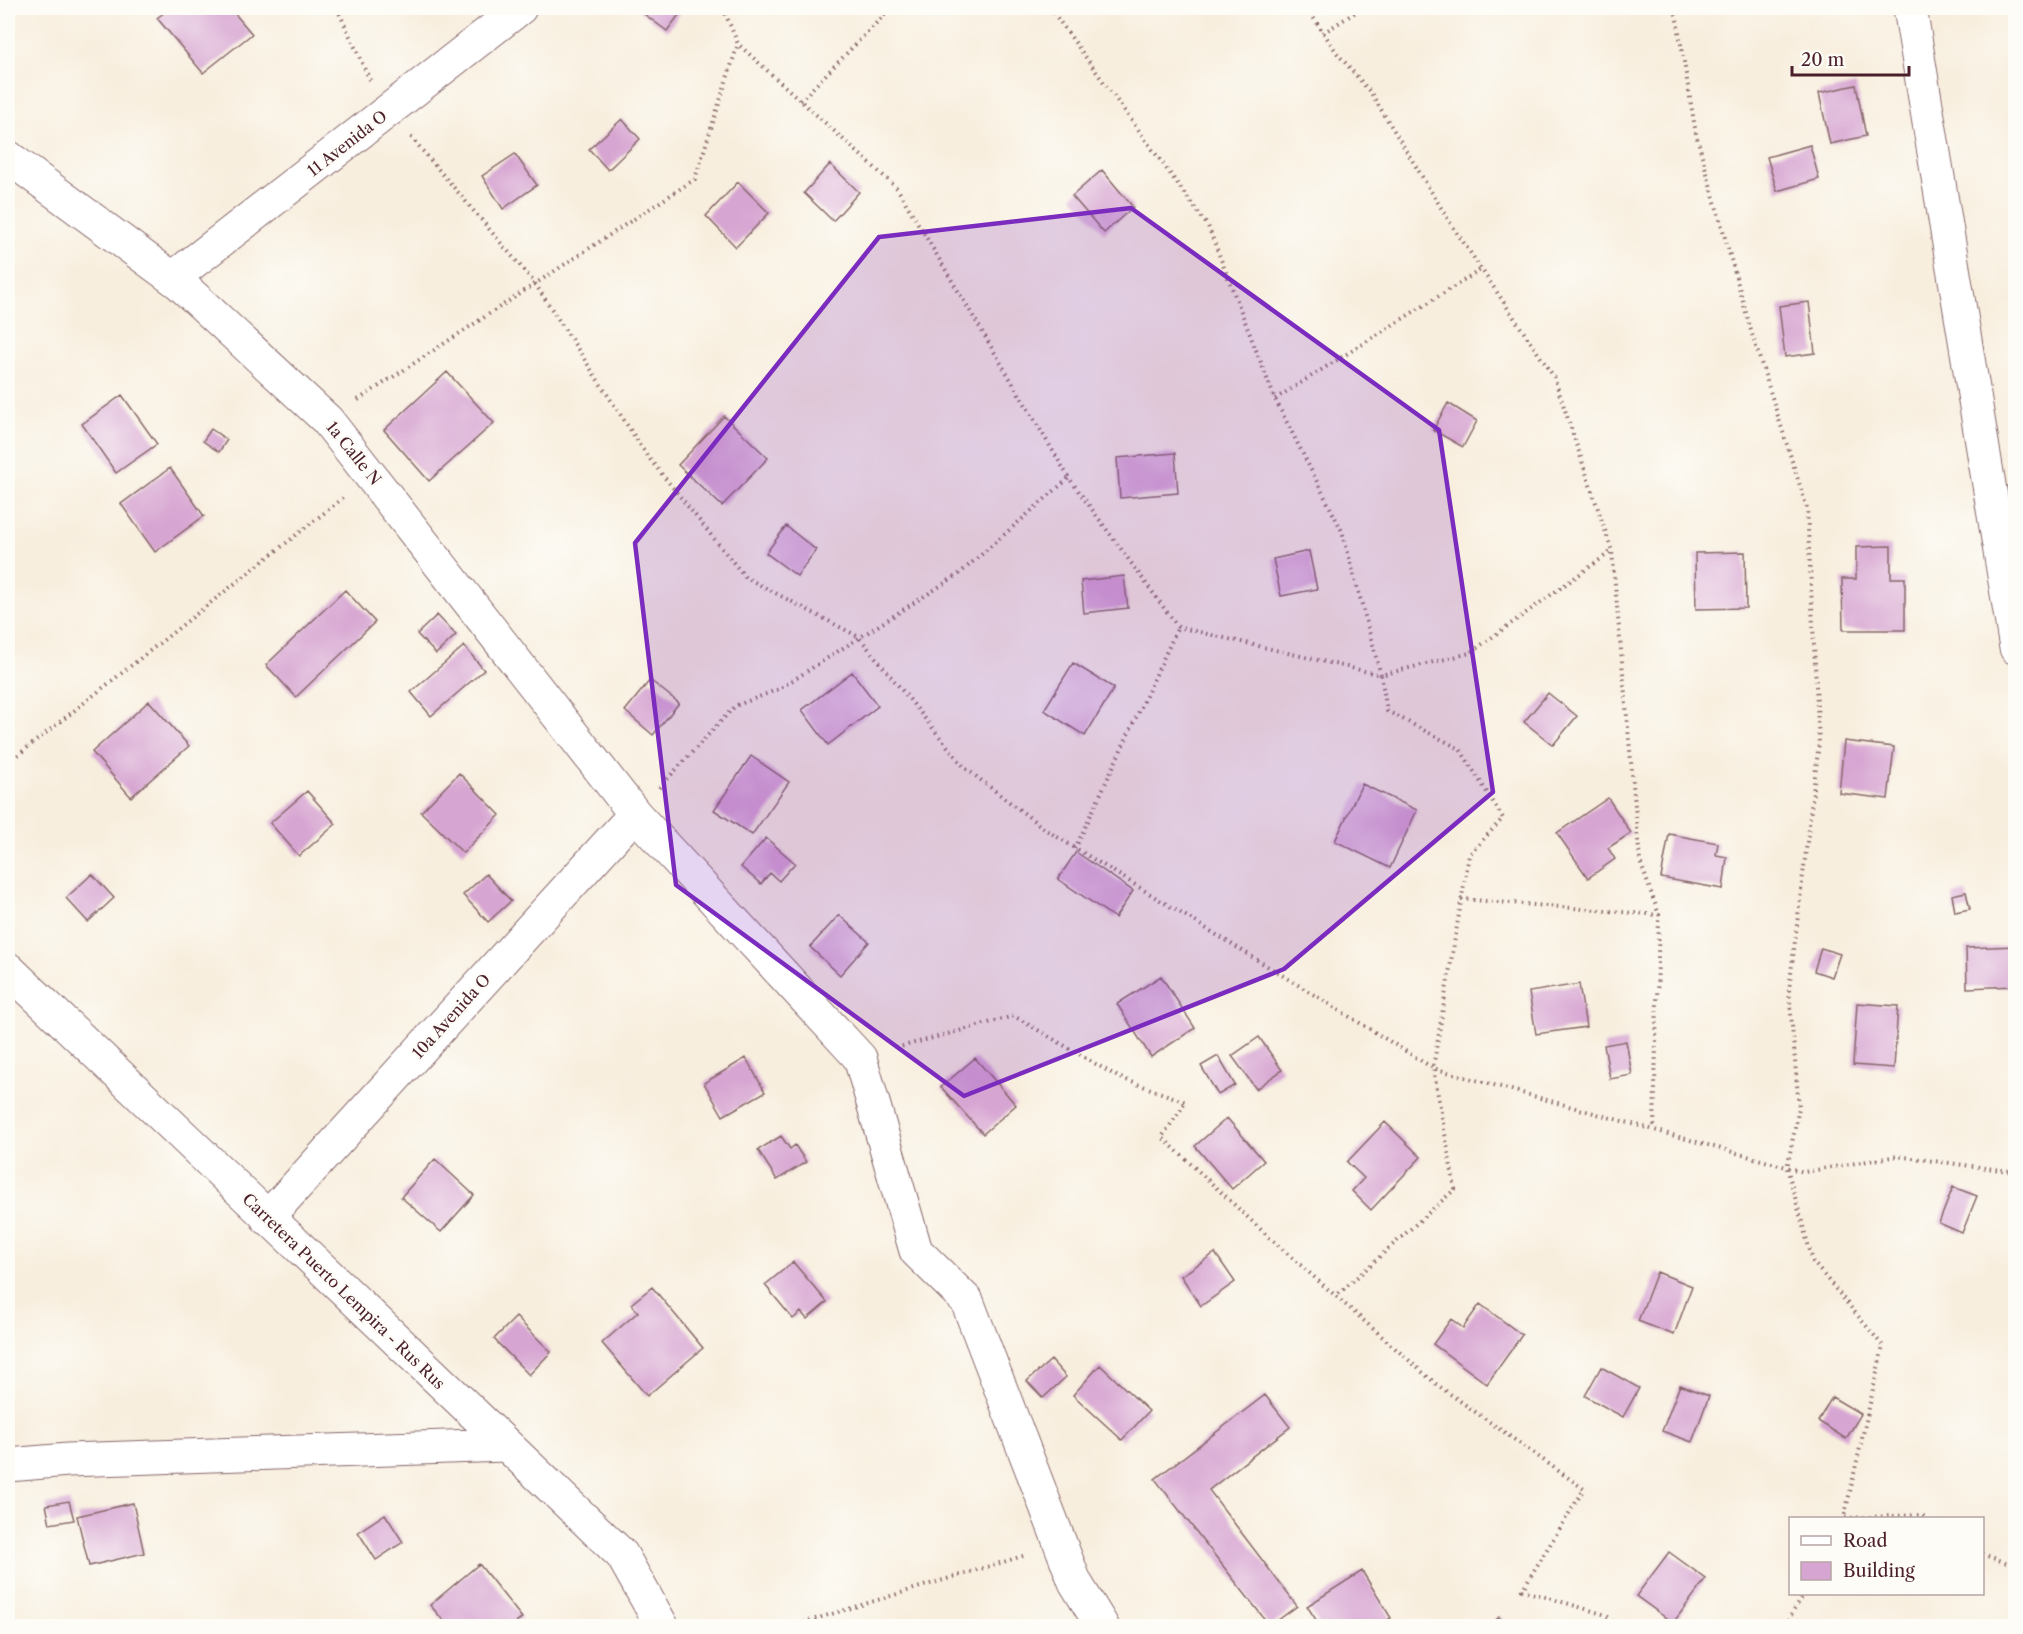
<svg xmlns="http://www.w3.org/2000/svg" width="2023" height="1634" font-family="'Libre Caslon Text',serif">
<rect width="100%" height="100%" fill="#fdfcf7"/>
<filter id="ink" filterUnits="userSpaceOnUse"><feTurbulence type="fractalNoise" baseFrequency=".0167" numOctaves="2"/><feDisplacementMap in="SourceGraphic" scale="12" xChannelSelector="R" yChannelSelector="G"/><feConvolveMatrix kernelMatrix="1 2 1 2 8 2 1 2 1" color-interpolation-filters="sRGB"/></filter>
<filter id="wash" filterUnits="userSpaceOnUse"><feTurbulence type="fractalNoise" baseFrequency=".008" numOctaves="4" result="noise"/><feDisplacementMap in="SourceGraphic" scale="24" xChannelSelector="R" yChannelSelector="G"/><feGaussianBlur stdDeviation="1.35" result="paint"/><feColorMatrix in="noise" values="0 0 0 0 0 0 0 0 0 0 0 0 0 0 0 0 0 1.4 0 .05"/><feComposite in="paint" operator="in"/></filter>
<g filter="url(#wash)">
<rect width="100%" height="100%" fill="#f8eede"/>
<g id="blocks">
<path fill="#d7a5d2" d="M170 8H230L252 34 203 73 157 18Z
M636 8H684L667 31Z
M1856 85 1866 136 1830 144 1819 93Z
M622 119 640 139 608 170 589 149Z
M1810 145 1819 179 1777 191 1767 157Z
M515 154 537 185 503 209 482 176Z
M830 164 859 192 833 221 804 193Z
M1102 170 1133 207 1104 233 1072 196Z
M738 182 769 213 736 247 706 216Z
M1809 302 1815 353 1785 357 1779 306Z
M447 372 494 423 429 481 384 430Z
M122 395 157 444 116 473 82 424Z
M1448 403 1477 421 1463 447 1433 430Z
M724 416 768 458 722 506 678 465Z
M211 429 227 440 219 452 203 441Z
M1175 453 1178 493 1120 498 1117 458Z
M170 468 204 516 155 552 121 504Z
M786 526 816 550 797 576 766 553Z
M1891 546V578H1905V630H1843L1842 579H1856V547Z
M1309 551 1317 589 1281 596 1273 559Z
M1745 552 1746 608 1696 609 1695 553Z
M1124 576 1128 608 1084 613 1081 581Z
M345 590 375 622 296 697 266 665Z
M437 615 456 635 436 654 417 634Z
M464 646 484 670 431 716 411 692Z
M1073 663 1114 688 1085 736 1044 710Z
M852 672 878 706 828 745 802 710Z
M650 680 679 703 653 735 625 711Z
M1548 693 1577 716 1553 745 1524 722Z
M149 701 189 746 131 797 92 752Z
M1844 741 1894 747 1888 799 1839 793Z
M751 756 789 782 752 835 714 810Z
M459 773 500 815 463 853 421 812Z
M1362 784 1417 810 1390 868 1335 841Z
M307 791 336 824 299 856 270 823Z
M1608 798 1631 833 1608 848 1615 859 1588 878 1557 833Z
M1669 834 1718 843 1716 855 1727 857 1723 889 1661 878Z
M766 838 795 863 779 881 770 873 761 884 741 867Z
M1076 852 1133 891 1115 918 1058 879Z
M92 874 114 898 88 922 66 898Z
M486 874 511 901 488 922 463 895Z
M1966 892 1970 909 1955 912 1952 895Z
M839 915 869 942 840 975 810 947Z
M2016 946V986L1967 988 1966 948Z
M1821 948 1840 954 1832 977 1814 971Z
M1161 976 1195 1028 1151 1057 1117 1004Z
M1579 984 1586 1027 1536 1034 1529 992Z
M1857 1003 1898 1006 1894 1068 1853 1065Z
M1259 1037 1282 1070 1256 1089 1232 1056Z
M1626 1041 1632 1075 1610 1079 1604 1045Z
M1218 1056 1235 1085 1218 1095 1201 1066Z
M746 1058 765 1092 723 1116 704 1083Z
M975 1058 1016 1105 983 1134 941 1087Z
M1227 1118 1264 1161 1232 1189 1195 1146Z
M1385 1122 1421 1157 1371 1210 1352 1191 1364 1178 1347 1162Z
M781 1136 790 1149 795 1145 806 1162 777 1180 758 1150Z
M435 1159 474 1195 441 1232 401 1197Z
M1953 1187 1977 1196 1962 1233 1939 1223Z
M1215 1253 1235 1282 1201 1306 1181 1276Z
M793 1262 827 1302 807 1319 801 1312 793 1319 765 1285Z
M1657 1272 1692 1286 1674 1335 1638 1321Z
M652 1287 703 1348 647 1396 602 1343 638 1312 631 1304Z
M1480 1304 1522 1335 1487 1384 1433 1344 1451 1319 1463 1328Z
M516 1317 551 1352 529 1375 494 1339Z
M1051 1360 1066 1377 1043 1398 1027 1381Z
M1100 1365 1149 1411 1122 1440 1073 1395Z
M1601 1367 1639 1388 1623 1417 1585 1396Z
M1680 1385 1709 1396 1692 1442 1662 1431Z
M1265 1395 1290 1427 1209 1490 1297 1606 1270 1626 1155 1479Z
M1832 1397 1861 1414 1846 1439 1818 1421Z
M69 1501 74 1520 50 1524 46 1505Z
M133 1503 144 1553 89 1566 77 1516Z
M385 1514 403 1542 376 1560 358 1532Z
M1669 1552 1706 1579 1673 1623 1636 1596Z
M479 1564 522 1618 512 1626H448L430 1605Z
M1362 1571 1391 1618 1378 1626H1320L1307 1606Z
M1499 1617 1508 1626H1490Z"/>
</g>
</g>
<g filter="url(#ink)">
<use href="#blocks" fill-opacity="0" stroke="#87676a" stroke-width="1.5"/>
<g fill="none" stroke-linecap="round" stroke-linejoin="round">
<g stroke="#87676a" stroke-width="35">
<path id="minor" d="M1910 8 2016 648
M8 157 179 283 327 420 635 814 860 1058 916 1251 967 1301 1075 1582 1102 1626
M173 278 520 8
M8 969 622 1555 662 1626
M267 1218 635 814
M8 1465 68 1460 506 1445"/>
</g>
<path stroke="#87676a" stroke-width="4" stroke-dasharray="1.5 4.5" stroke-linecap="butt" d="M337 8 370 80
M723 8 738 44 897 188 1069 478 1178 627 1381 675 1387 711 1460 749 1503 818 1469 855 1433 1068 1455 1189 1336 1296
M1050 8 1208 226 1275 399 1342 531 1381 675 1470 653 1612 551
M1307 8 1337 53 1371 93 1451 224 1554 377 1612 551 1640 861 1659 915
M1675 8 1696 134 1752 334 1807 508 1819 743 1789 990 1799 1108 1787 1168 1813 1262 1883 1346 1844 1518
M1323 33 1362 8
M800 101 891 8
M411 137 534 282 648 457 745 577 859 637 965 768 1046 830 1433 1068 1804 1172 1897 1156 2016 1172
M1275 399 1482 269
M358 400 695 179 738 44
M8 763 343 498
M659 788 735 706 779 689 959 574 1069 478
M1075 849 1178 627
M1461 899 1659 915 1654 1130
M896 1048 1014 1016 1118 1077 1186 1102 1162 1137 1273 1241 1436 1384 1584 1489 1522 1590 1606 1615 1617 1626
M1845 1518 1921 1515 1925 1518
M1982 1554 2016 1566
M792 1626 1026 1555
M1785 1626 1803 1594"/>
<use href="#minor" stroke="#fff" stroke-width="33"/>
</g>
</g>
<path fill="#7b2cbf" fill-opacity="0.2" stroke="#7b2cbf" stroke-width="4.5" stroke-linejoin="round" d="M1131 208 1439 430 1493 792 1284 969 964 1096 676 885 635 543 879 237Z"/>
<g text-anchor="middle" stroke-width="5" stroke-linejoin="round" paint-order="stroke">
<g font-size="16" fill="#4a1f2b" stroke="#fdfcf7">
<text transform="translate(347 143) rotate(-38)" y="6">11 Avenida O</text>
<text transform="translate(354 453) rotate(51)" y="6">1a Calle N</text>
<text transform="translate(451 1016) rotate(-48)" y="6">10a Avenida O</text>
<text transform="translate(344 1291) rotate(44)" y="6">Carretera Puerto Lempira - Rus Rus</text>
</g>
</g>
<rect width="2023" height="1634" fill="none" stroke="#fdfcf7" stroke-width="30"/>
<rect x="1789" y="1517" width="195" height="78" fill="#fdfcf7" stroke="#b5a4a5" stroke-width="1.5"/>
<rect x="1801" y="1536" width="30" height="9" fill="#ffffff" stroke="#b5a4a5" stroke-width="1.5"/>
<text x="1843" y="1547" font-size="18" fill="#4a1f2b">Road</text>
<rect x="1801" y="1562" width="30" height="18" fill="#d7a5d2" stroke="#b5a4a5" stroke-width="1.5"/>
<text x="1843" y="1577" font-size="18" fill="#4a1f2b">Building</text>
<path d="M1792 66v9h117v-9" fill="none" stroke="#4a1f2b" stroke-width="3"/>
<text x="1801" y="66" font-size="18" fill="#4a1f2b" stroke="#fdfcf7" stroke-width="4.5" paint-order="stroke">20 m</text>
</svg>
